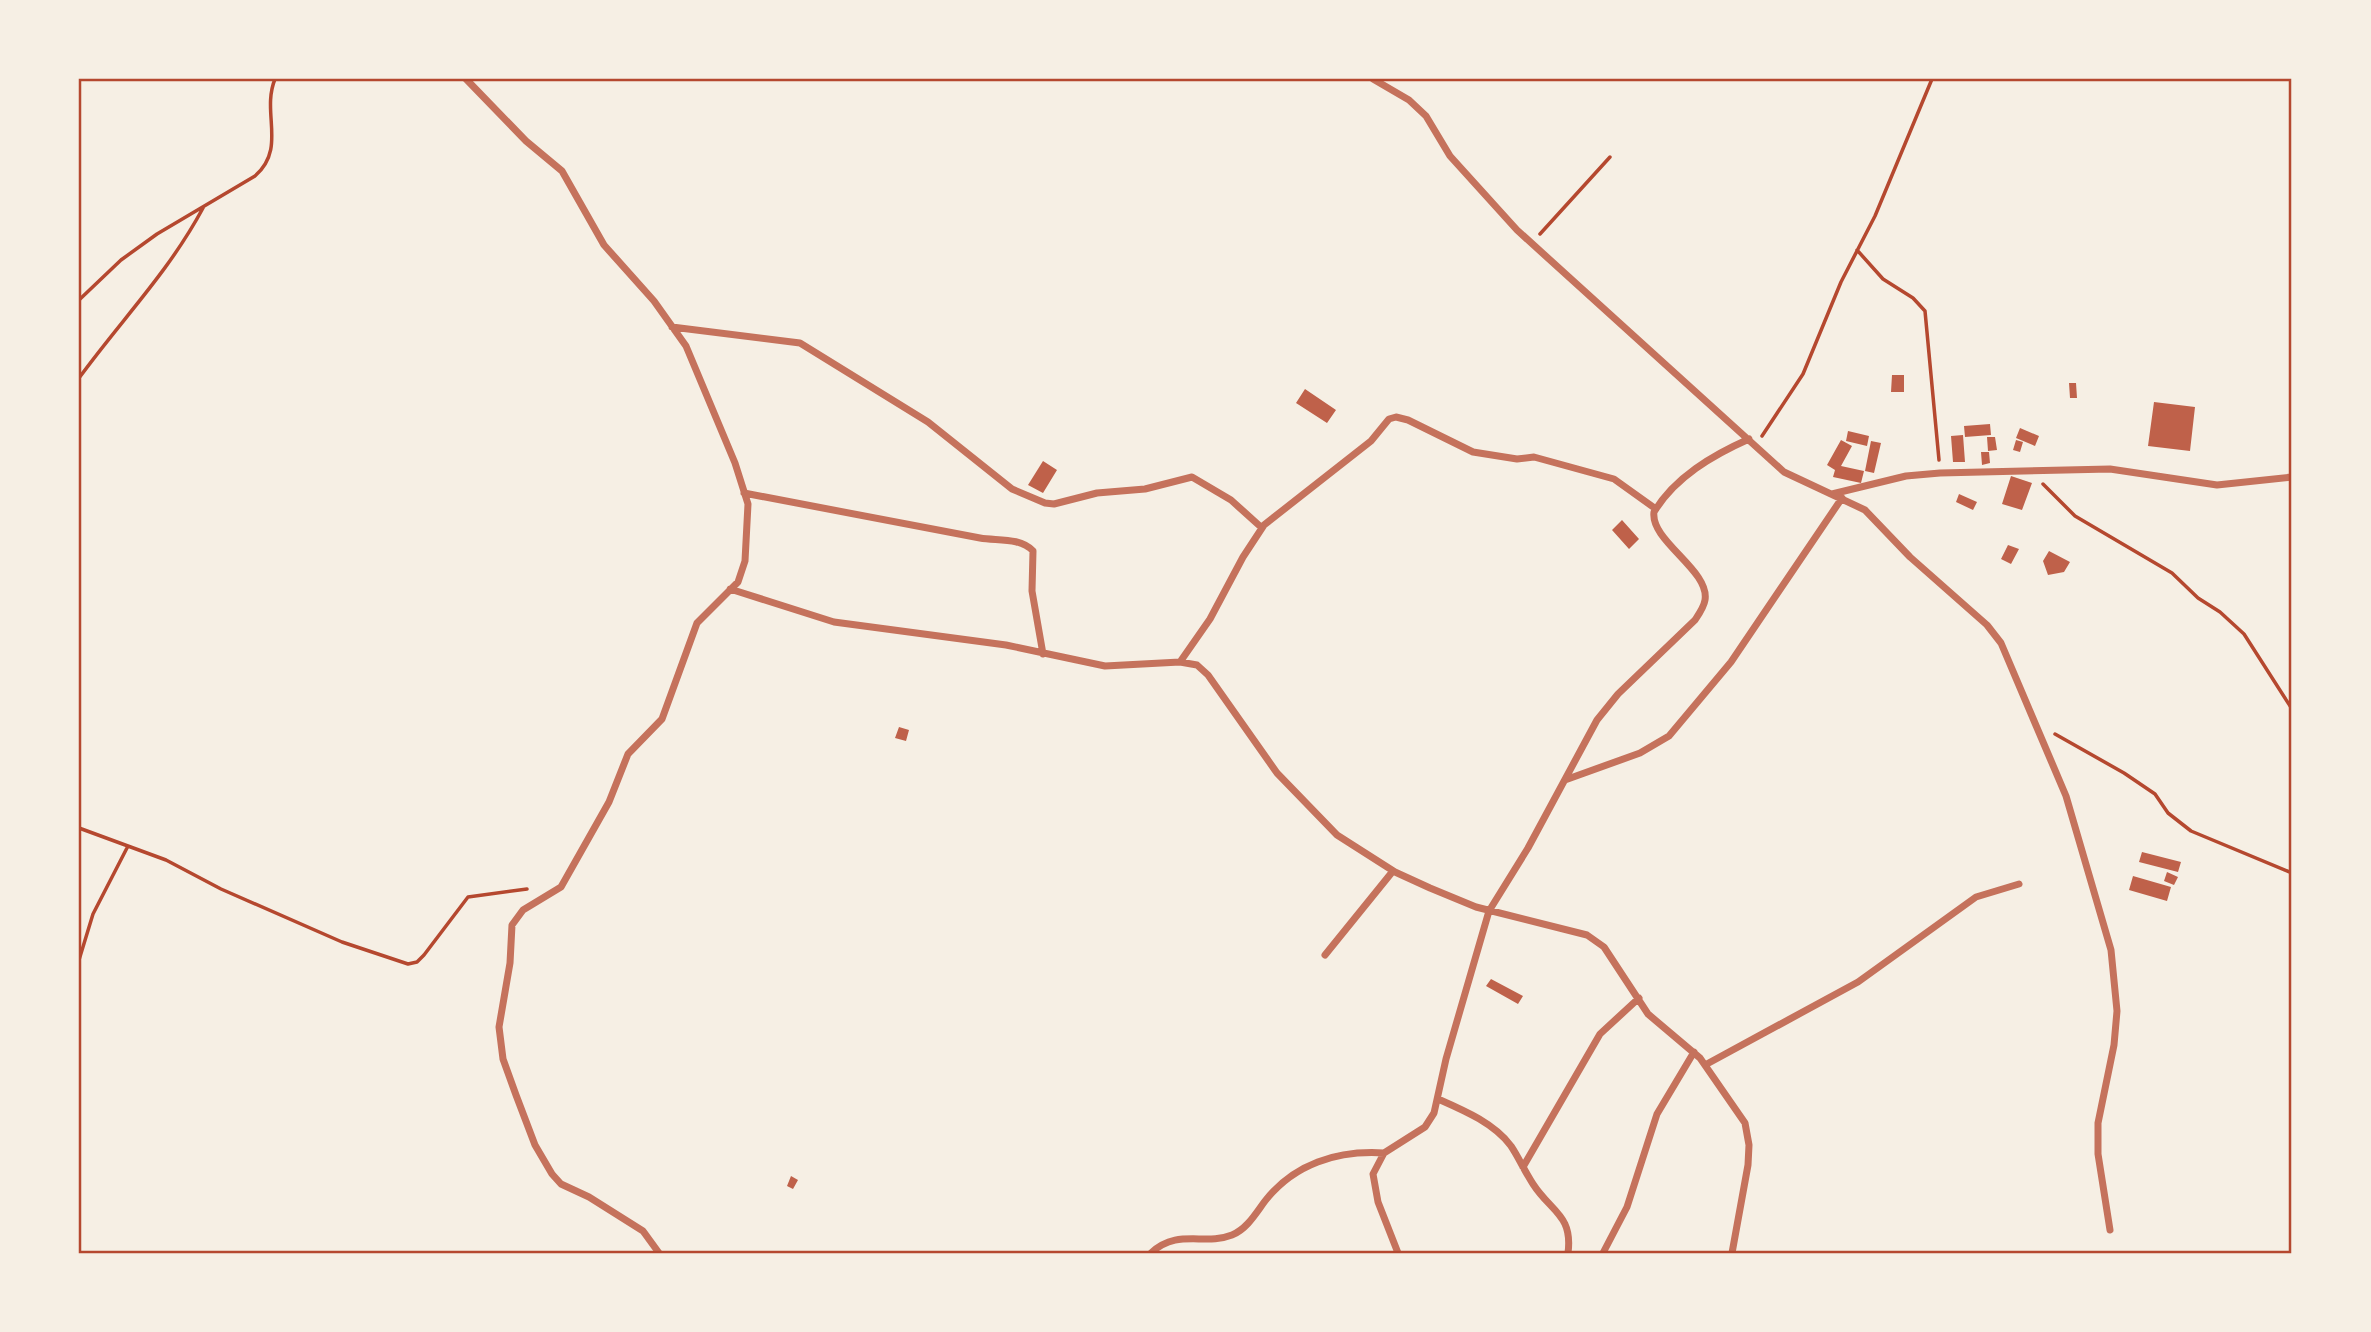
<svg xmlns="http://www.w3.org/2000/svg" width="2371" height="1332" font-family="'Alegreya Sans',sans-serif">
<rect width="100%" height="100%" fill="#f6efe4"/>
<path fill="#bf614a" d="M1892 375H1904V392H1891Z
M2069 383H2076L2077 398H2070Z
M1305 389 1336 410 1327 423 1296 403Z
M2154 402 2195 407 2190 451 2148 446Z
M1990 424 1991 435 1965 437 1964 426Z
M2020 428 2039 436 2035 446 2016 438Z
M1848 431 1869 436 1867 446 1846 441Z
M1963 435 1965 462H1953L1951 436Z
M1987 437H1995L1997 450 1988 451Z
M1841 440 1852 446 1841 466 1864 471 1861 483 1833 477 1835 470 1827 465Z
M2016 440 2023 442 2020 452 2013 450Z
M1871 441 1881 443 1874 473 1865 471Z
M1981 452H1989L1990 463 1982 465Z
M1043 461 1057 470 1043 493 1028 485Z
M2011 476 2032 483 2022 510 2002 504Z
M1959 494 1977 502 1973 510 1956 502Z
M1622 520 1639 539 1629 549 1612 530Z
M2008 545 2019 549 2011 564 2001 559Z
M2049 551 2070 562 2064 572 2048 575 2043 561Z
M899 727 909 730 906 741 895 738Z
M2142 852 2181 862 2178 872 2139 862Z
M2167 872 2178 877 2174 885 2164 881Z
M2133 876 2171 887 2167 901 2129 890Z
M1491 979 1523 996 1518 1004 1486 986Z
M791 1176 798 1180 793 1189 787 1186Z"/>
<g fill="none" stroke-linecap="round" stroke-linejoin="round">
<path stroke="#b5482f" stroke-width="3.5" d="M1540 234 1610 157
M1857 250 1883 279 1913 298 1925 311 1939 460
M79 300 121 260 157 234 255 176C287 148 261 113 275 79
M79 378C122 319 168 273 203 208
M1762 436 1803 374 1841 282 1875 216 1932 79
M2043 484 2075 516 2172 573 2198 598 2220 612 2244 634 2292 709
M2055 734 2124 773 2155 794 2168 813 2191 831 2292 873
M79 828 166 860 221 889 342 942 408 964 417 962 424 955 468 897 527 889
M79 960 93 914 128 846"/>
<path stroke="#c5725c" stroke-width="7" d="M466 79 526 141 562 171 604 245 654 301 686 346 735 463 748 504 745 561 738 582 697 623 662 719 628 754 609 802 561 887 523 910 512 925 510 963 499 1027 503 1059 516 1095 535 1145 552 1174 561 1184 589 1197 643 1231 659 1253
M1373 79 1409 100 1426 116 1450 156 1517 230 1784 472 1865 510 1910 557 1987 625 2001 643 2066 796 2111 950 2117 1011 2114 1045 2098 1123V1154L2110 1230
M672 327 800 343 928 422 1012 489 1045 503 1054 504 1097 493 1145 489 1192 477 1231 500 1262 528
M744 493 980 538C997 541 1020 537 1033 551L1032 591 1043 654
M1832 494 1906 476 1940 473 2110 469 2217 485 2292 477
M730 589 834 622 1006 645 1105 666 1180 662 1197 665 1208 675 1277 773 1337 835 1395 872 1430 888 1476 907 1587 935 1604 947 1648 1014 1700 1058 1745 1123 1749 1145 1748 1165 1732 1253
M1180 662 1210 619 1243 557 1264 525 1371 441 1389 419 1396 417 1408 420 1473 452 1517 459 1534 457 1614 479 1656 509
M1565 780 1640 753 1669 736 1731 662 1842 498
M1325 955 1393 871
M1705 1065 1858 982 1976 897 2019 884
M1438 1099C1463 1110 1494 1123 1511 1146 1519 1158 1525 1172 1533 1184 1551 1212 1573 1215 1568 1253
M1523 1167 1600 1034 1639 998
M1151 1253C1178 1228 1204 1246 1232 1235 1247 1229 1256 1213 1265 1201 1294 1164 1337 1150 1384 1153
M1398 1253 1378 1202 1373 1174 1384 1153 1425 1127 1434 1113 1446 1059 1489 911 1528 848 1597 720 1618 694 1695 620C1699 614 1704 607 1705 600 1710 570 1650 541 1654 512 1675 477 1713 455 1749 439
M1603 1253 1627 1207 1657 1114 1694 1052"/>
</g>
<rect width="2371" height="1332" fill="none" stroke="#f6efe4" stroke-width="161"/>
<rect x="80" y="80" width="2210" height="1172" fill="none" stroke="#b5482f" stroke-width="2.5"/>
</svg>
